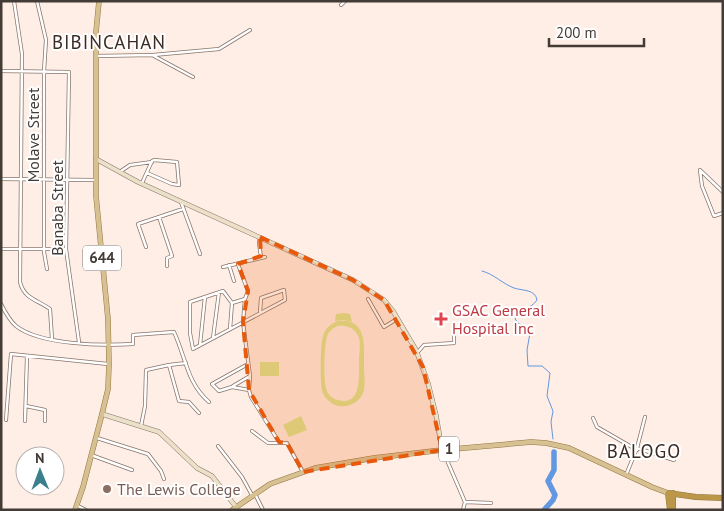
<svg xmlns="http://www.w3.org/2000/svg" width="724" height="511" font-family="'PT Sans',sans-serif">
<rect width="100%" height="100%" fill="#ffeee5"/>
<path fill="#dde791" fill-rule="evenodd" d="M344 313 350 314 352 322 343 320 335 321 336 314Z
M338 321C368 318 364 347 364 366 364 375 366 385 363 393 357 407 338 411 328 400 325 398 323 394 322 390 320 382 320 340 324 333 327 327 332 323 338 321ZM337 326C345 325 353 327 357 334 362 341 359 352 359 361 359 375 362 407 338 400 333 399 329 396 327 391 323 383 324 345 327 337 328 332 332 329 337 326Z
M260 362H279V376H260Z
M301 416 307 430 289 437 283 425Z"/>
<g fill="none" stroke-linecap="round" stroke-linejoin="round">
<path stroke="#6298e1" stroke-width="1" d="M482 271C494 274 503 284 514 288 523 291 535 289 537 300 531 309 520 309 515 319L519 324 526 326 530 333 527 350 528 366H542L550 373 547 396 553 411 551 422 553 439"/>
<path stroke="#6298e1" stroke-width="5.5" d="M544 510 553 500 555 495 548 481 554 470V452"/>
<g stroke="#87756b" stroke-width="4">
<path id="street" d="M14 1 22 54 20 282C24 299 38 300 50 309L52 339
M37 1 46 40 44 71V252L47 269
M341 5 345 1
M96 56 153 55 219 49 250 30
M154 56 193 77
M1 71 69 72 66 249 79 342
M700 170 702 186 714 216 723 213
M121 171 130 165 152 162
M701 171 723 192
M1 179 95 180
M142 183 152 161 154 160 177 162 179 185 172 184 147 173
M181 202 200 254
M159 217 172 256 167 258V266
M260 237 259 243 261 257
M146 247 138 224 183 209
M1 249H66
M238 264 248 291 245 299 243 322 250 376 249 390 251 397 279 442
M229 265 234 281
M223 267 265 257
M245 299 232 303 223 291 190 302V333L193 349 285 300 284 290 261 298 260 313
M368 299 384 327 397 319
M1 304C5 312 9 320 16 326 40 345 103 346 133 344V335L174 332C186 358 187 383 209 402
M230 329 232 303
M213 338 219 292
M200 345 205 297
M417 353 424 345 454 343V327
M248 364 212 384 219 391 232 387 249 390
M169 365 186 363
M233 386 250 376
M26 406 45 410V421
M593 418 597 427 637 450
M6 420 11 354 108 364
M25 421 27 356
M141 426 145 406 146 370 169 365 179 401 189 402 199 413
M252 431 268 443H287L303 472
M97 438 148 454 161 471 164 479
M218 446 242 477 252 495
M637 448 674 460
M443 451 465 502 463 510
M91 455 132 470
M626 475 637 448 645 417
M255 494 263 510
M465 502 491 503
M78 506 86 510"/>
</g>
<g stroke="#87756b" stroke-width="5">
<path id="secondary" d="M96 159 138 182 353 280 384 300 393 311 416 350 428 383 436 415 442 450
M102 414 159 432 197 468 212 476 236 507"/>
</g>
<g stroke="#927742" stroke-width="5.5">
<path id="primary" d="M75 510 83 487 102 414 108 389 109 364 108 319 96 196V32L99 1
M232 510 270 484 315 468 374 458 442 450 531 442 546 443 569 448 652 487 668 493"/>
</g>
<g stroke="#927742" stroke-width="6">
<path id="highway" d="M673 493V510
M670 510 668 493 696 497 723 498"/>
</g>
<use href="#street" stroke="#fff" stroke-width="2.5"/>
<use href="#secondary" stroke="#ebe0c8" stroke-width="4"/>
<use href="#primary" stroke="#d7c192" stroke-width="4.5"/>
<use href="#highway" stroke="#bc9749" stroke-width="5"/>
</g>
<path fill="#e8590c" fill-opacity="0.2" stroke="#e8590c" stroke-width="4" stroke-dasharray="10 6" stroke-linejoin="round" d="M260 237 353 280 384 300 423 367 442 450 303 472 287 443 279 442 249 390 243 322 248 291 238 264 261 256Z"/>
<path fill="#e0444e" stroke="#fff" stroke-width="2" d="M438.5 311.5h5v5h5v5h-5v5h-5v-5h-5v-5h5z"/>
<circle fill="#8d6e63" stroke="#fff" stroke-width="2" cx="107" cy="489" r="5"/>
<g text-anchor="middle" stroke-width="4" stroke-linejoin="round" paint-order="stroke">
<g fill="#fff" stroke="#7b7672" stroke-width="1">
<rect x="83" y="245.5" width="38" height="25" rx="4"/>
<rect x="439" y="436.5" width="20" height="25" rx="4"/>
</g>
<g font-size="15" font-weight="bold" fill="#433b36">
<text x="102" y="263">644</text>
<text x="449" y="454">1</text>
</g>
<g font-size="16" fill="#433b36" stroke="#fff">
<text transform="translate(33 135) rotate(-90)" y="6">Molave Street</text>
<text transform="translate(57 208) rotate(-90)" y="6">Banaba Street</text>
</g>
<g font-size="16" fill="#be3a42" stroke="#fff" text-anchor="start">
<text x="452" y="316">GSAC General<tspan x="452" dy="18">Hospital Inc</tspan></text>
</g>
<g font-size="16" fill="#785e54" stroke="#fff" text-anchor="start">
<text x="117" y="495">The Lewis College</text>
</g>
<g font-size="19" letter-spacing="1" fill="#3b2b23" stroke="#fff">
<text x="109" y="49">BIBINCAHAN</text>
<text x="644" y="458">BALOGO</text>
</g>
</g>
<rect width="724" height="511" fill="none" stroke="#433b36" stroke-width="5"/>
<g transform="translate(40 471) rotate(359)"><circle r="24" fill="#ffffff" stroke="#b4b1af"/>
<path d="M0-4L9 19L0 12L-9 19Z" fill="#3a808c"/>
<text y="-8" font-size="14" font-weight="bold" text-anchor="middle" fill="#433b36">N</text>
</g>
<path d="M549 38v8h95v-8" fill="none" stroke="#433b36" stroke-width="2.5"/>
<text x="556" y="38" font-size="15" fill="#433b36" stroke="#ffffff" stroke-width="4" paint-order="stroke">200 m</text>
</svg>
